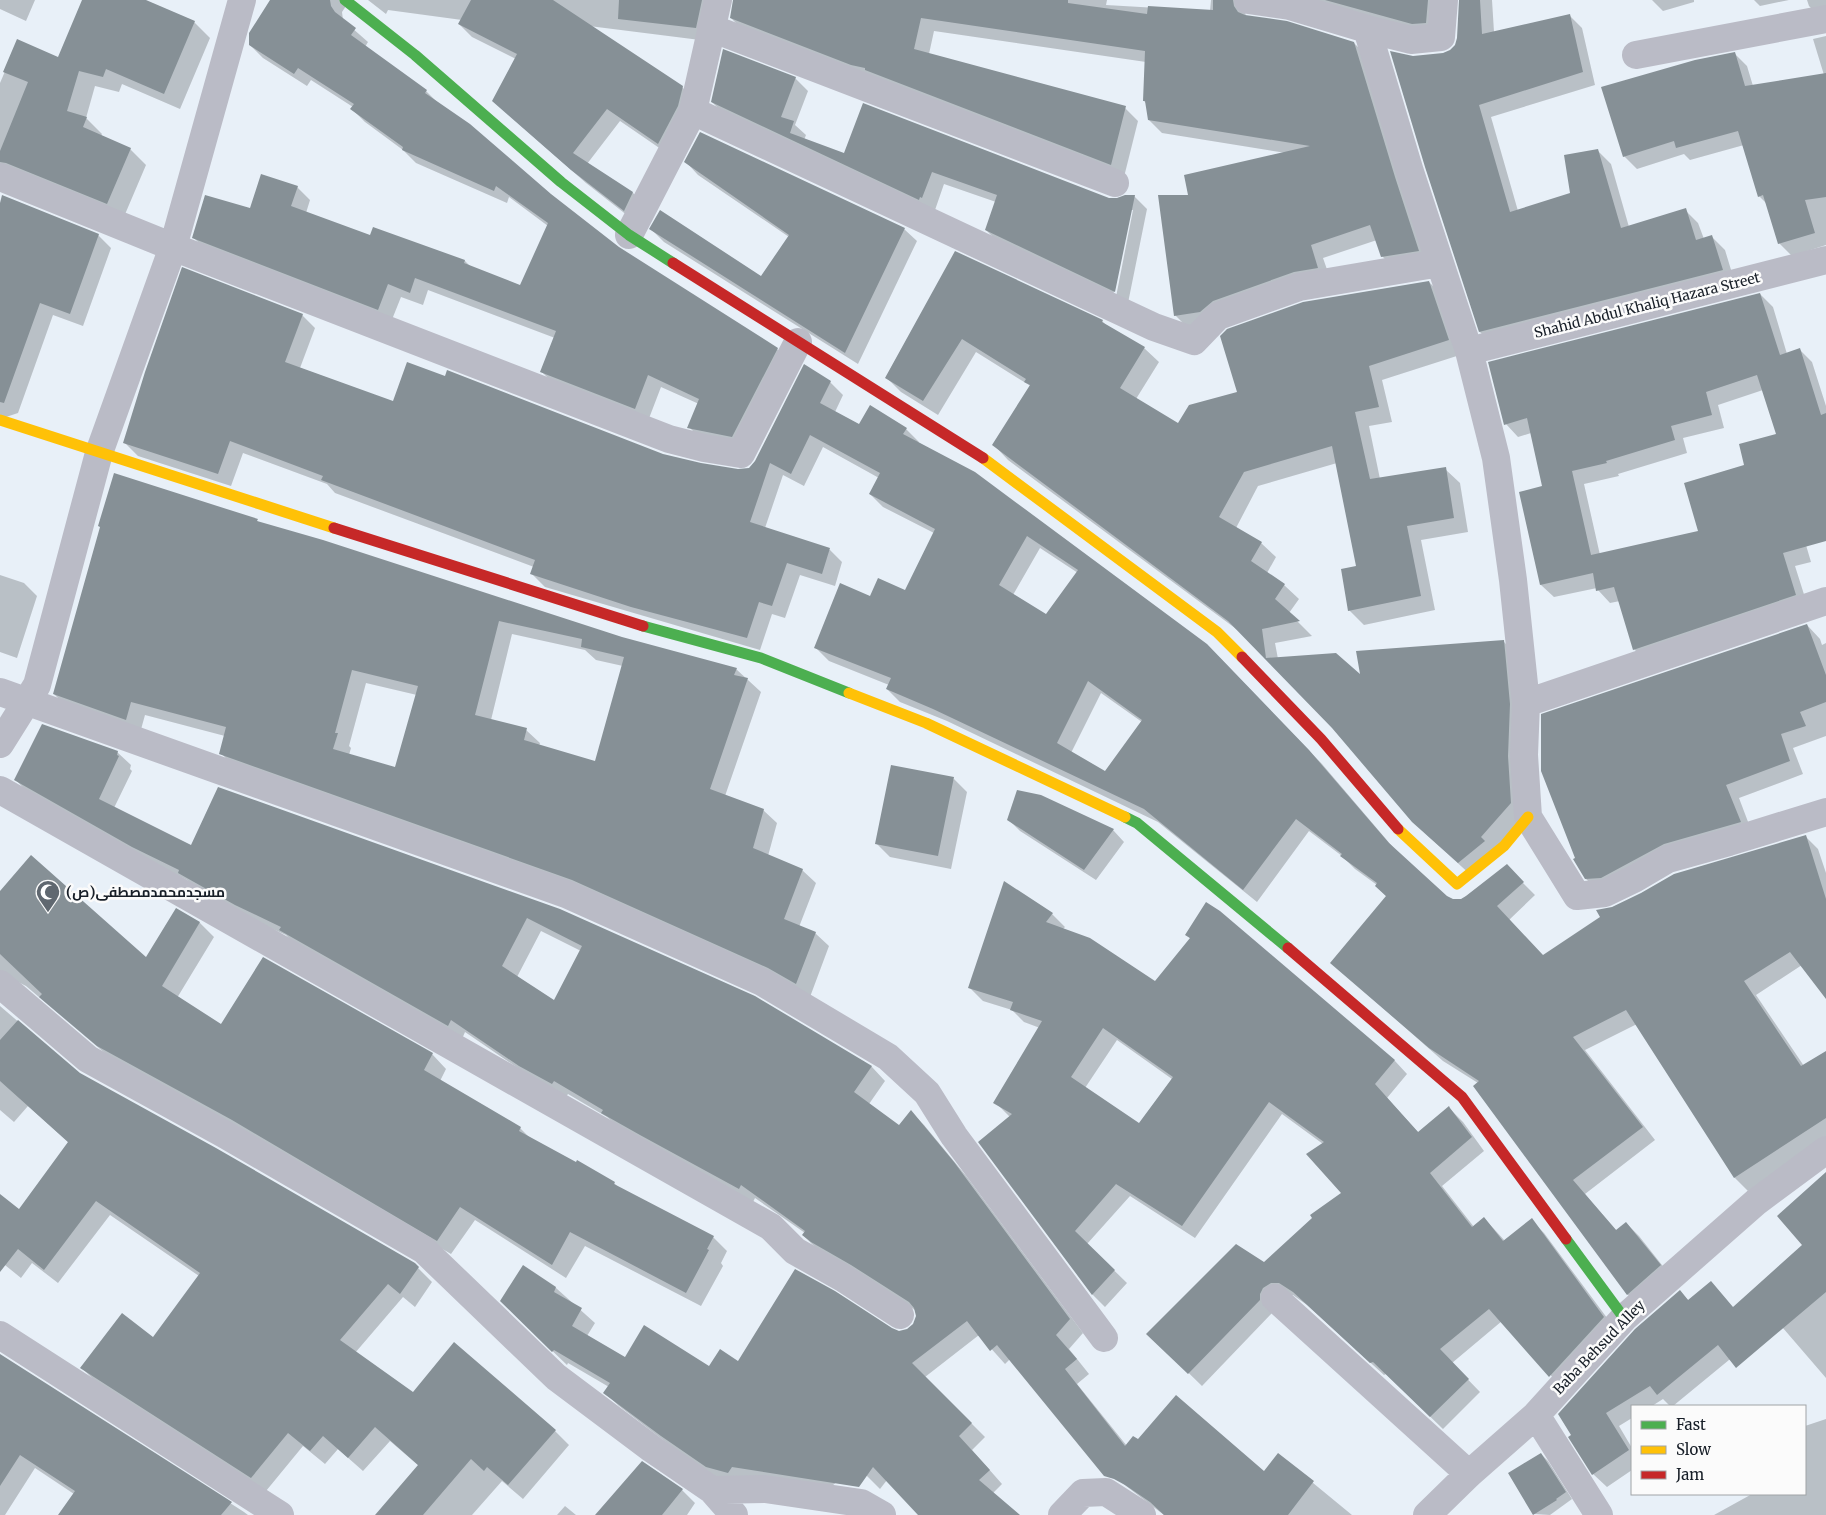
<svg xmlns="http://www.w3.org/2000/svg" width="1826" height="1515" font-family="Merriweather,Cairo,serif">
<rect width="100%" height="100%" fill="#e8f0f8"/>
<path fill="#0003" fill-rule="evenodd" d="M0 0H35L26 21 0 9Z
M84 0H143L194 22 210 38 180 109 122 84 119 92 95 86 86 118 102 134 101 136 130 149 146 165 123 219 0 170V83L18 41 59 58Z
M323 0H350L342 12 343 20 368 42 365 47 426 91 440 105 550 195 619 248 777 349 790 362 745 449 702 440 689 427 699 404 661 387 648 421 555 385 542 372 555 338 428 290 423 305 401 297 391 322 206 250 193 237 297 187 310 200 306 213 371 236 373 229 465 261 471 267 521 286 548 226 509 197 507 203 416 163 403 150 365 122 352 109 353 107 311 80 307 86 263 58 250 45Z
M368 0H723L708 41 589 26 682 87 695 101 671 156 620 121 587 164 633 193 646 206 637 223 586 183 493 101 516 59 472 37 459 24 462 20 388 10 386 14Z
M734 0H1107L1106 5 1210 11 1211 0H1253L1245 11 1246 17 1354 43 1367 56 1432 263 1396 270 1382 256 1377 240 1323 258 1331 281 1188 328 1175 315 1190 196 1286 153 1162 133 1149 120 1147 104 1144 101 1146 62 934 31 929 54 1125 108 1138 121 1124 177 744 31 731 18Z
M1284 0H1449L1439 35Z
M1461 0H1492L1494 32 1569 15 1582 28 1595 85 1491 117 1518 211 1571 194 1598 151 1611 164 1629 227 1685 210 1698 223 1704 239 1712 237 1725 250 1735 283 1493 345 1480 332 1412 57 1443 54 1450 51 1455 46 1458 39Z
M1652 0H1694V2L1663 11Z
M1754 0H1789L1760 6Z
M1807 0H1826V18L1822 19 1809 6Z
M1826 36V245L1792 256 1779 243 1767 204 1759 196 1744 145 1690 160 1684 154 1637 169 1624 156 1735 54 1747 66 1753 86 1824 75 1813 39Z
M795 78 808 91 795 125 806 135 804 140 845 155 1109 199 1134 196 1147 209 1128 303 1116 297 1133 210H1130L1113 296 999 243 986 230 996 202 944 184 935 210 725 115 712 102Z
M686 162 904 229 917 241 858 364 664 242 651 229 762 278 789 237 698 175Z
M0 209 98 235 111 248 83 326 53 315 18 413 0 419Z
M955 253 1102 321 1107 326 1144 348 1159 362 1136 399 1178 424 1238 393 1429 282 1444 297 1463 354 1382 380 1392 422 1369 426 1380 479 1445 469 1460 483 1468 532 1421 540 1435 610 1364 625 1349 610 1357 567 1337 463 1258 486 1236 528 1261 543 1276 557 1267 573 1284 585 1299 599 1289 613 1312 636 1275 643 1278 659 1361 677 1503 641 1518 656 1525 818 1473 877 1428 836 1333 727 1243 634 1008 460 994 445 1031 386 1029 385 976 352 938 415 901 392 886 377Z
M1760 294 1773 307 1787 354 1800 350 1812 362 1826 406V482L1790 491 1811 562 1795 566 1808 607 1647 662 1634 649 1620 601 1610 603 1598 590 1597 588 1554 597 1541 585 1544 487 1531 433 1518 437 1506 424ZM1763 390 1777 435 1746 466 1699 532 1600 555 1584 484 1619 476 1618 474 1687 453 1683 438 1724 428 1718 405Z
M302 315 315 328 300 368 393 402 663 455 701 465 739 471 749 469 830 382 843 395 835 412 860 425 906 429 919 442 918 443 1220 658 1322 764 1397 852 1446 897 1453 900H1461L1506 866 1535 895 1509 920 1543 956 1602 917 1612 908 1805 836 1818 849 1826 873V997L1802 965 1756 995 1804 1066 1826 1078V1140L1748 1191 1735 1178 1637 1024 1585 1050 1655 1140 1585 1194 1617 1231 1626 1223 1639 1236 1673 1279 1640 1307 1627 1294 1478 1083 1443 1061 1332 963 1387 897 1376 886 1377 885 1355 869 1342 856 1309 831 1257 902 1158 822 947 721 900 702 887 689 889 685 829 661 816 648 870 598 905 592 934 533 883 507 870 494 879 478 823 447 804 486 783 475 765 528 830 550 842 562 835 586 800 575 785 618 772 614 760 650 545 587 532 574 534 567 335 493 327 484 243 453 231 486 138 456 125 443ZM1040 548 1078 573 1046 616 1013 595ZM1101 693 1142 722 1105 773 1071 753Z
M257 521 260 524 622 638 736 669 761 692 725 796 763 810 777 823 768 856 802 870 816 883 799 927 815 933 829 946 810 997 234 767 221 753 225 736 145 715 140 733 68 708 54 694ZM512 634 585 650 596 660 623 666 596 762 539 746 540 743 526 730 491 720ZM366 683 417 695 396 769 349 755 351 748 349 746Z
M0 575 24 583 37 596 17 658 0 652Z
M1807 625 1820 639 1822 645 1826 643V736L1793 748 1803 774 1739 798 1753 835 1600 892 1586 879Z
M117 752 131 765 130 769 132 771 114 808 192 846 219 788 754 997 872 1067 885 1081 869 1104 899 1127 911 1112 924 1125 967 1177 1083 1333 1069 1349 1089 1374 1077 1384 1127 1446 1138 1441 1264 1473 1279 1455 1352 1515H1164L1100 1466 1010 1359 1005 1364 979 1335 925 1377 985 1437 972 1450 1002 1484 993 1493 1016 1515H920L887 1480 880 1489 857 1466 823 1493 721 1480 676 1450 619 1406 605 1393 609 1387 568 1363 567 1365 515 1315 524 1267 556 1288 595 1323 587 1336 625 1359 710 1367 738 1363 891 1329 899 1332 907 1330 914 1325 917 1316 915 1310 817 1249 803 1235 805 1233 755 1198 753 1202 617 1126 607 1117 568 1094 566 1097 534 1079 465 1032 462 1039 294 944 286 935 250 919 193 886 187 880 147 860 29 794 16 780ZM541 931 581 951 554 1002 517 977Z
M954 779 967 792 951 869 890 857 876 843Z
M1040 796 1113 830 1124 842 1096 880 1020 831 1009 820Z
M0 893 146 959 177 910 200 923 214 937 177 998 221 1026 432 1054 446 1069 440 1081 520 1128 532 1140 614 1183 620 1189 713 1237 727 1251 721 1263 723 1266 701 1306 585 1246 566 1278 475 1220 451 1254 247 1134 113 1060 26 986 18 982 0 993Z
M1219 912 1395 1061 1407 1074 1387 1098 1419 1133 1449 1108 1463 1122 1484 1151 1442 1186 1474 1227 1484 1218 1505 1241 1531 1220 1544 1233 1616 1330 1563 1389 1502 1321 1452 1363 1480 1392 1443 1429 1386 1374 1384 1375 1307 1305 1293 1295H1284L1272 1313 1202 1386 1161 1346 1264 1263 1343 1194 1323 1144 1282 1114 1195 1238 1130 1196 1087 1244 1127 1283 1105 1307 1093 1295 980 1142 1010 1117 995 1102 1040 1028 1024 1022 1012 1010 983 1001 970 988 1052 914 1065 927 1063 929 1156 983 1191 939 1186 935ZM1117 1040 1172 1079 1139 1124 1085 1088Z
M0 1006 77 1072 414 1264 432 1282 415 1307 403 1297 355 1353 413 1394 555 1431 569 1445 523 1499 502 1481 472 1515H377L419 1466 390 1441 363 1471 338 1449 325 1464 303 1446 266 1491 96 1382 82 1368 153 1339 199 1276 110 1215 58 1283 32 1263 21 1278 0 1261V1195L19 1211 69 1143 28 1106 14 1122 0 1110Z
M1826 1174V1378L1752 1292 1804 1245Z
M1680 1291 1689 1301 1746 1346 1673 1406H1670L1663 1399 1652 1406H1632V1418L1619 1426 1632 1448V1470L1607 1487 1593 1474 1572 1435Z
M0 1355 244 1512 248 1515H59L74 1494 35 1468 5 1515H0Z
M1826 1419V1515H1714L1752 1494H1805V1426Z
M1541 1454 1548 1461 1572 1499 1550 1515 1534 1514Z
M682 1490 695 1503 687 1515H597Z
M565 1506 576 1515H557Z"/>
<path fill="#869096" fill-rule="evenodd" d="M82 0H146L195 21 164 94 106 69 103 77 79 71 67 111 87 117 83 127 131 148 107 204 6 163 0 162V151L28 82 3 72 17 39 58 57Z
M270 0H330L331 6 335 12 356 28 351 35 427 90 425 93 470 124 551 194 619 247 778 348 732 437 687 428 699 399 648 375 635 409 540 372 556 331 415 278 410 293 388 284 378 310 192 238 205 195 250 208 261 174 298 186 291 206 370 235 373 227 465 260 464 263 520 285 548 223 496 186 494 191 402 150 403 147 350 109 354 104 298 68 294 74 249 45V33Z
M471 0H553L683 86 678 106 658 144 607 109 573 153 633 192 624 211 571 170 492 101 517 54 458 24Z
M619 0H702L696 28 618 19Z
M733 0H1068V3L1147 14 1148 6 1213 10V0H1233L1234 6 1238 12 1245 15 1287 21 1354 42 1395 177 1419 251 1381 257 1370 225 1311 245 1318 268 1294 272 1213 301 1200 312 1174 316 1158 195H1188L1184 175 1310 146 1148 120 1145 101H1143L1145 51 921 18 914 49 1126 106 1111 165 865 70V68L851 65 730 18Z
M1325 0H1428L1426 23 1412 24Z
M1459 0H1480L1482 34 1570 14 1583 72 1479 105 1510 212 1570 193 1564 155 1598 149 1621 228 1686 208 1696 240 1712 235 1723 270 1479 332 1425 167 1390 51 1413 56 1443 53 1450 50 1455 45 1457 38Z
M723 49 796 77 781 117 794 121 790 133 844 153 863 103 1109 198H1117L1125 195H1135L1115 292 985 230 997 195 932 172 922 198 920 197 919 200 711 102Z
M1735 52 1745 86 1826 73V197L1805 200 1815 233 1778 244 1763 195 1758 197 1738 131 1676 148 1674 141 1623 157 1601 87 1695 60Z
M700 132 905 228 845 353 649 229 660 210 761 276 789 235 684 162Z
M2 195 99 234 70 314 40 303 4 403 0 402V203Z
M955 251 1103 320 1102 322 1145 347 1120 388 1178 423 1189 405 1237 392 1220 336 1227 329 1303 302 1429 281 1449 340 1369 366 1379 407 1355 412 1370 479 1446 467 1454 518 1407 526 1421 596 1348 611 1341 569 1356 566 1332 446 1244 472 1219 517 1262 542 1251 561 1285 584 1275 599 1300 621 1262 629 1266 658 1336 653 1360 674 1356 651 1504 640 1510 704 1508 756 1511 803 1481 837 1485 841 1458 863 1412 822 1332 728 1228 621 992 445 1030 385 1024 382 1026 379 962 339 923 401 885 378Z
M182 267 303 314 285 362 393 401 407 362 445 376 447 370 663 454 701 463 738 469 749 468 755 461 804 364 831 381 820 403 859 424 870 405 907 428 903 434 975 472 1207 644 1309 750 1389 843 1447 896 1453 899H1461L1466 896 1507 864 1524 882 1497 906 1543 955 1600 917 1596 910 1612 907 1641 893 1674 874 1806 835 1826 899V999L1790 952 1744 981 1801 1066 1826 1051V1118L1734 1178 1626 1010 1573 1037 1643 1127 1573 1180 1616 1230 1626 1222 1661 1265 1627 1295 1473 1086 1479 1081 1429 1048 1330 963 1386 896 1375 886 1377 883 1340 856 1342 854 1296 819 1243 890 1144 809 933 709 886 689 891 678 814 648 840 583 870 596 878 578 905 590 935 529 869 494 880 473 810 435 791 474 770 463 750 522 830 548 822 574 787 563 772 606 759 602 747 638 631 607 530 574 535 560 321 480 323 476 230 441 218 474 123 443 145 372ZM1027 536 1078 570 1046 614 999 585ZM1088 681 1142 720 1105 771 1057 743Z
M1760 293 1780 355 1800 348 1821 415 1826 413V541L1783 553 1796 595 1633 650 1614 587 1596 591 1593 573 1540 585 1519 492 1542 486 1527 418 1504 425 1488 362ZM1757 375 1776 434 1739 444 1744 465 1684 483 1698 531 1591 555 1572 471 1607 463 1606 461 1675 440 1671 426 1712 415 1706 392Z
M114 473 258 519 257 521 323 540 622 637 737 668 734 675 748 678 710 789 764 809 753 848 803 869 784 919 816 932 796 984 768 968 572 880 219 754 226 727 131 702 126 720 53 694 100 527 98 526ZM499 621 582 639 581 647 624 657 595 761 524 740 527 728 475 715ZM352 670 418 686 395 767 333 749 338 733H335Z
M1807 624 1826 675V702L1800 712 1806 726 1781 734 1790 761 1726 785 1741 822 1664 844 1601 878 1585 879 1573 859 1575 858 1541 771V714Z
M42 724 118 751 117 755 119 756 99 799 191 845 218 787 560 909 755 996 872 1066 854 1092 899 1125 911 1110 954 1162 1070 1319 1056 1335 1077 1359 1065 1369 1125 1446 1133 1436 1138 1439 1176 1395 1264 1471 1278 1453 1314 1481 1288 1515H1164L1150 1502 1125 1485 1114 1479 1104 1476 997 1345 990 1351 967 1321 912 1363 972 1423 959 1436 990 1470 979 1480 1020 1515H918L873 1467 859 1487 732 1467 728 1473 706 1467 661 1436 603 1393 610 1383 554 1350 552 1352 500 1301 523 1265 556 1287 554 1292 582 1308 572 1326 625 1357 644 1325 709 1366 720 1349 738 1361 795 1269 835 1291 892 1328 899 1331 907 1329 913 1324 916 1316 914 1308 909 1302 851 1265 811 1242 802 1235 805 1231 741 1185 739 1189 640 1135 601 1113 603 1110 554 1081 552 1084 519 1066 451 1020 448 1026 279 930 281 927 235 905 178 873 179 870 132 847 14 780ZM527 918 582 946 554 1000 502 966Z
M891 765 954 777 938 856 875 844Z
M1017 790 1041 795 1114 829 1084 870 1007 820Z
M31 855 146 957 176 908 200 922 162 986 221 1024 263 957 433 1053 424 1070 521 1127 519 1131 576 1162 577 1160 615 1182 614 1184 714 1236 707 1249 709 1250 686 1293 570 1232 552 1265 460 1207 437 1241 232 1120 97 1046 39 997 42 994 0 954V891Z
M1004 881 1053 913 1046 922 1090 938 1155 981 1190 938 1185 935 1206 902 1220 911 1395 1060 1375 1084 1418 1132 1449 1106 1450 1108 1472 1137 1430 1173 1472 1227 1484 1217 1503 1241 1532 1218 1604 1317 1549 1377 1489 1309 1440 1349 1469 1379 1430 1417 1373 1362 1370 1363 1293 1292 1279 1283H1271L1263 1288 1260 1294V1300L1188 1374 1146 1334 1236 1244 1264 1262 1312 1218 1310 1215 1341 1193 1306 1154 1324 1142 1269 1102 1182 1226 1116 1184 1075 1231 1115 1270 1092 1295 978 1142 1012 1114 993 1103 1042 1021 1010 1010 1013 1002 968 988ZM1103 1028 1173 1077 1139 1123 1071 1077Z
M18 1020 80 1073 216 1148 415 1263 419 1267 400 1294 388 1284 340 1340 413 1392 454 1342 556 1430 508 1485 487 1467 484 1471 471 1459 423 1515H375L418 1465 375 1427 348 1458 323 1436 310 1451 288 1433 251 1478 80 1368 122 1313 153 1337 200 1273 96 1201 44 1270 18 1249 0 1272V1194L19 1209 68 1142 0 1081V1040Z
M1826 1172V1292L1736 1368 1718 1345 1657 1395 1650 1386 1606 1413 1629 1450 1592 1475 1568 1437 1571 1435 1558 1414 1635 1329 1680 1290 1688 1300 1711 1281 1733 1307 1802 1245 1777 1216Z
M0 1354 232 1502 221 1515H58L75 1491 20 1455 0 1486Z
M1541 1453 1566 1492 1556 1499 1557 1500 1533 1515 1508 1473Z
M642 1461 683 1489 662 1515H595Z"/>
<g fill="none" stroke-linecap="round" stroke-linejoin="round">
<path stroke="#babbc6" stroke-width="28" d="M1248 0 1290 6 1367 29 1411 40 1441 37 1444 0
M711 28 1115 183
M1367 29 1410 172 1469 351 1496 458 1513 580 1526 703 1524 755 1528 817 1577 896 1605 893 1634 879 1668 859 1729 842 1826 812
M1636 55 1826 19
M693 111 1154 327 1194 341 1218 316 1299 287 1440 263
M0 177 173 247 669 439 704 448 741 454 798 342
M629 235 693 111 718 0
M1469 351 1826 260
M0 692 566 894 762 982 888 1057 927 1093 954 1136 1104 1338
M1526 703 1826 601
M0 744 37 685 99 453 173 247 242 0
M0 790 771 1227 795 1251 843 1278 900 1315
M0 984 88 1059 224 1134 424 1250 556 1377 652 1449 712 1490 734 1515
M1275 1298 1469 1474
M0 1335 280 1515
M1536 1415 1599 1515
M712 1490 765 1489 861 1503 882 1515
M1062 1515 1083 1493 1106 1492 1142 1515
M1427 1515 1469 1474 1536 1415 1624 1318 1756 1202 1826 1150"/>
<path stroke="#4caf50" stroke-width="11" d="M345 0 415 55 561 182 629 235 673 263
M643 626 761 658 849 693
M1125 817 1137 823 1288 948
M1566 1239 1624 1318"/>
<path stroke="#ffc107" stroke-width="11" d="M0 420 334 528
M983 458 1217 632 1242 657
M849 693 926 723 1125 817
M1398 829 1457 884 1504 846 1528 817"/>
<path stroke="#c62828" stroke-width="11" d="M673 263 983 458
M334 528 643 626
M1242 657 1321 739 1398 829
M1288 948 1462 1097 1566 1239"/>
</g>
<defs>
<g id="mosque-pin" transform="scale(1.25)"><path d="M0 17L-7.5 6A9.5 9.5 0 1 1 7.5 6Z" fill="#606870" stroke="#fbfbfb"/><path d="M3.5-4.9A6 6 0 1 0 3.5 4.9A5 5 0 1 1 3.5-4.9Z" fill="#fff"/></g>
</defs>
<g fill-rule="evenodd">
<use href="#mosque-pin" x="48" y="892"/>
</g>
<g text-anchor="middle" stroke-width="5" stroke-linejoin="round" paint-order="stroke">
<g font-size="14" fill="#171e27" stroke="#fbfbfb">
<text transform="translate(1647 305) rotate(-14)" y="5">Shahid Abdul Khaliq Hazara Street</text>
<text transform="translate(1599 1347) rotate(-46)" y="5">Baba Behsud Alley</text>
</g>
<g font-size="14" font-weight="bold" fill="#171e27" stroke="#fbfbfb" text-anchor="start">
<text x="66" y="897">مسجدمحمدمصطفی(ص)</text>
</g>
</g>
<rect x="1631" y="1405" width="175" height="90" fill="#fbfbfb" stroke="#a0a3a6"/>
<rect x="1641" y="1421" width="25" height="8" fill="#4caf50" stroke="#a0a3a6"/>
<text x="1676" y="1430" font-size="15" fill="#171e27">Fast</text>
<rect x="1641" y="1446" width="25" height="8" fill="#ffc107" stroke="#a0a3a6"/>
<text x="1676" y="1455" font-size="15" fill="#171e27">Slow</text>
<rect x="1641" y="1471" width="25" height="8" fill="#c62828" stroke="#a0a3a6"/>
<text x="1676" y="1480" font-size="15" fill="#171e27">Jam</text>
</svg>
